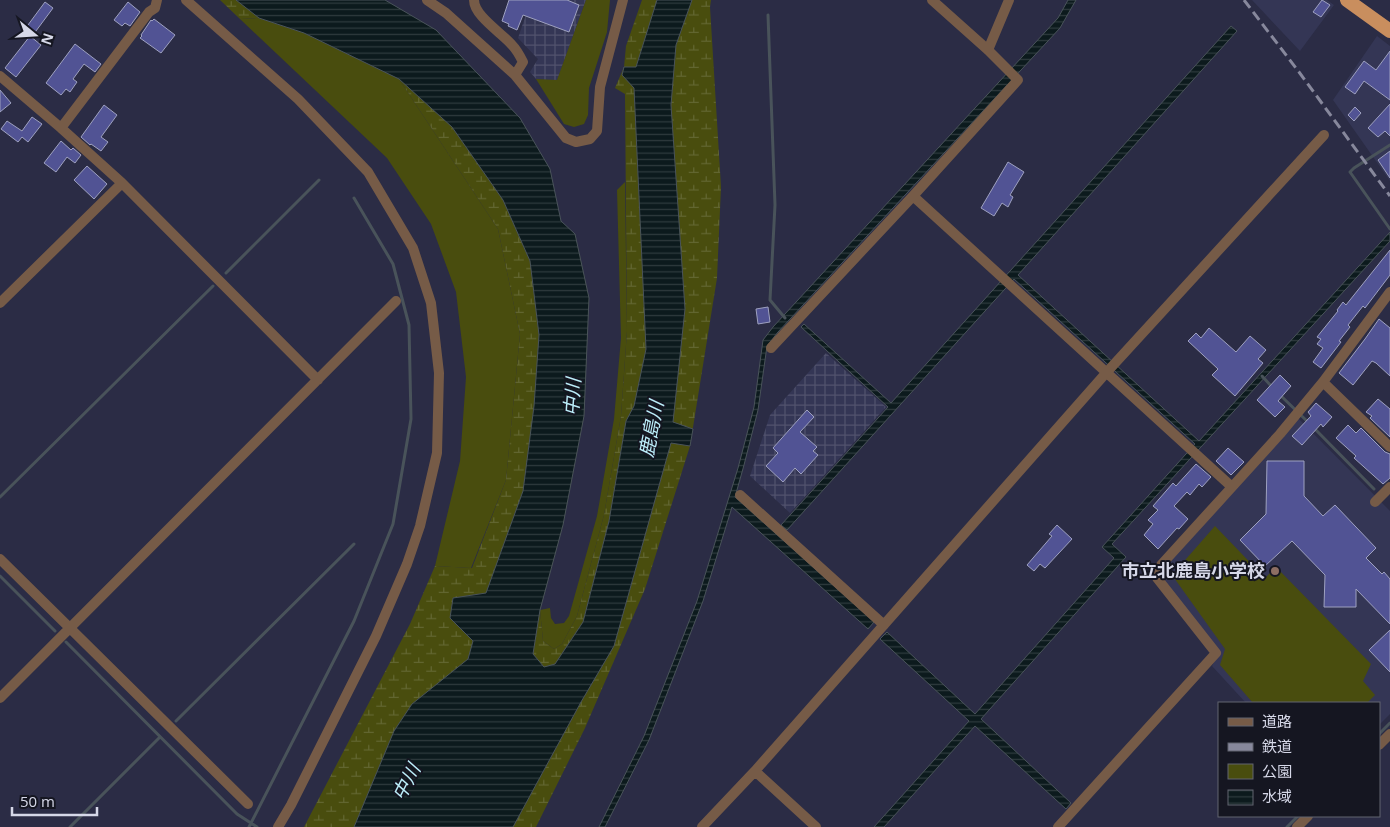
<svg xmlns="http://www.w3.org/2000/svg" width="1390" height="827" font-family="'Open Sans','Noto Sans JP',sans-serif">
<defs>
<pattern id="industrial-grid" width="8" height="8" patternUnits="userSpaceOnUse" patternTransform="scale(1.25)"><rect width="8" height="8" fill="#343655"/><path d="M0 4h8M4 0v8" fill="none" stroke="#51526d"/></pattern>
<pattern id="wetland-marsh" width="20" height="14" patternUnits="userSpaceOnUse" patternTransform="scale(1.25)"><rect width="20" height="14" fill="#494d0e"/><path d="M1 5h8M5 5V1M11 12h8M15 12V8" fill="none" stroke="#626631"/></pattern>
<pattern id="water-rules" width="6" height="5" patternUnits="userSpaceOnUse" patternTransform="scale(1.25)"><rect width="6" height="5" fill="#0c1a1d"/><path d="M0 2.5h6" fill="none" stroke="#2f3b3e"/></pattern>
</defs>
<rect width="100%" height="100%" fill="#2b2c45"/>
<path fill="#343655" d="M1252 0H1327L1334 5 1300 51Z
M1377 36 1390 46V181L1333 100Z
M1298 418 1390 511V714L1379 725V703H1246L1212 666 1219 652 1159 575 1163 566Z"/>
<path fill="url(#industrial-grid)" d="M531 0H586L557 81 536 79 530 72 538 59 518 38Z
M826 353 886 407 790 513 750 476 770 415Z"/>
<path fill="#494d0e" d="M586 0H610L607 32 589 88 588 115 584 124 574 127 564 124 536 79 557 80Z
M259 18 304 33 399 79 498 229 520 334 506 480 471 568 435 566 460 461 466 377 456 292 431 224 387 158 240 19Z
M625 182 627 331 621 416 604 515 577 616 562 644 554 649 543 641 540 610 550 608 551 618 555 624 564 623 569 616 597 516 614 419 621 338 617 190Z
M1215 526 1265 578 1276 567 1371 664 1363 681 1375 695 1367 703H1253L1220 665 1225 649 1172 575Z"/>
<path fill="url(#wetland-marsh)" d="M220 0H346L441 77 552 248 511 620 374 827H304L410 624 435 566 472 568 506 480 520 334 498 229 399 79 304 33 259 18 240 19Z
M642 0H668L658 342 589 641 399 827 496 710 575 234 589 298 584 416 563 525 540 610 543 641 554 649 562 644 577 616 604 515 621 416 627 331 625 94 615 88 624 67 626 46Z
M681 0H711L710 7 721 187 717 278 690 446 645 589 585 728 536 827H500L655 448 660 107Z"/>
<path fill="url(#water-rules)" stroke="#49535a" d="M236 0H385L436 30 520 118 550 169 561 221 575 234 589 298 584 416 563 525 540 610 533 654 544 667 555 664 583 622 609 521 626 421 634 406 646 349 634 88 622 75 624 67H636L657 0H692L676 45 671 105 685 309 673 422 693 429 690 446 671 443 614 646 581 702 513 827H354L394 731 412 704 468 659 473 641 450 618 453 598 486 593 523 491 534 406 539 335 530 261 503 200 452 127 399 79 304 33 259 18Z
M1068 0H1076L1060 28 778 332 767 346 758 410 744 465 735 497 874 622 868 629 732 507 703 601 649 740 605 827H599L644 736 697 601 738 468 754 407 763 340 773 327 1058 18Z
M1231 26 1237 31 1018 275 1199 441 1390 232V241L1112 544 1126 557 981 719 1071 803 1066 809 975 726 884 827H874L969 721 880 639 887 632 975 714 1114 558 1102 547 1195 444 1014 279 787 530 781 525 888 407 801 327 804 324 891 403Z"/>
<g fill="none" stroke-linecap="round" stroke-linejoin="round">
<path stroke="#49535a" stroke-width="3" d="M768 15 775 205 770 300 785 318
M1390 145 1354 168 1350 172 1390 229
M226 273 319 180
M1262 376 1273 388
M1279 394 1309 423
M1313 427 1374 489
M0 497 213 286
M0 576 55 631
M66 642 237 814 257 827
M176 721 354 544
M1379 734 1390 723
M70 827 160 737
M249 827 354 621 393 524 411 419 409 325 393 264 354 198
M1287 827 1298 816"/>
</g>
<path fill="#515394" stroke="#9ea1c0" d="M509 0H567L579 5 569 32 523 15 517 30 508 26 509 24 502 21Z
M1322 0 1330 5 1321 17 1313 12Z
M45 2 53 8 33 35 25 29Z
M128 2 140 12 130 26 125 23 122 26 114 20Z
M154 19 175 35 161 53 140 38 142 36 141 35 151 20 152 21Z
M30 36 41 45 16 77 5 68Z
M75 44 101 64 95 72 84 64 73 79 77 82 70 92 66 89 61 95 46 83Z
M1390 51V100L1364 81 1355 94 1345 87 1364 61 1376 70Z
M0 90 11 103 0 112Z
M1390 104V136L1385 131 1378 137 1368 128Z
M104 105 117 115 101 137 108 142 101 151 91 144 90 145 81 137Z
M1355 107 1361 113 1354 121 1348 115Z
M32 117 42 124 28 142 22 137 18 142 1 129 7 121 22 131Z
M61 141 71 150 73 148 81 155 75 163 67 157 56 172 44 163Z
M1390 151V178L1378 160Z
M1008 162 1024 172 1010 195 1013 197 1008 207 1002 203 994 216 981 208Z
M87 166 107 184 94 199 74 180Z
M1390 250V275L1365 308 1363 306 1348 325 1350 327 1339 341 1341 342 1321 368 1313 362 1323 348 1317 344 1321 339 1317 337 1338 311 1337 310 1343 302 1346 305Z
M768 307 770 322 758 324 756 309Z
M1379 319 1390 328V376L1376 363 1372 361 1353 385 1339 373 1365 339Z
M1209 328 1236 352 1250 336 1266 350 1258 359 1263 363 1235 396 1212 375 1218 369 1188 341 1196 333 1201 338Z
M1280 375 1291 386 1278 401 1285 407 1275 417 1257 400Z
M1378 399 1390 409V437L1370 418 1372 416 1366 412Z
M1316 403 1332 417 1323 427 1321 424 1302 445 1292 436 1311 416 1308 412Z
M807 410 814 417 800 432 817 447 813 451 818 455 801 474 795 468 783 482 766 466 778 453 773 448Z
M1348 425 1356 433 1361 428 1385 452 1390 454V478L1383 484 1354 458 1356 456 1336 438Z
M1228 448 1244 462 1231 475 1216 461Z
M1267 461H1304V496L1323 516 1335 505 1376 548 1366 558 1382 574 1384 572 1390 579V624L1356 589V607H1324L1325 575 1292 541 1265 566 1240 540 1266 514Z
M1196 464 1211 477 1202 487 1199 484 1190 495 1187 492 1174 506 1188 519 1179 529 1177 528 1158 549 1144 535 1153 524 1148 520 1158 510 1153 506 1173 483 1176 486Z
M1057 525 1072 539 1045 568 1040 564 1034 571 1027 565 1052 536 1049 534Z
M1390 630V672L1369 650Z"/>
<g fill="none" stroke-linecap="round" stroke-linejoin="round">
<path stroke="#765b47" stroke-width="10" d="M186 0 298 99 368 172 413 248 431 303 439 373 437 453 420 526 407 564 376 636 291 805 278 827
M427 0 446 13 515 75 566 138 576 142 590 139 597 131 600 87 623 0
M474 0C474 16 502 33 512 45 517 50 520 56 523 62L515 75
M988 50 1009 0
M0 76 61 128 122 183 318 380
M61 128 149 12 155 8 157 0
M913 196 1232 487 1280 434 1323 382 1390 292
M0 303 122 183
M771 348 913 196 1018 80 988 50 932 0
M1323 382 1390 447
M740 495 884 625
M1375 502 1390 487
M0 559 248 804
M0 698 396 301
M1379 745 1390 734
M755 771 816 827
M702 827 755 771 1106 373 1324 135
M1058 827 1216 653 1157 578 1161 565 1232 487
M1297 827 1308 816"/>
<path stroke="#c98e5e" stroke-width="14" d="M1347 0 1390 31"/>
<path stroke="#87889c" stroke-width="3" stroke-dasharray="10 5" stroke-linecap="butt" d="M1244 0 1299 72 1390 196"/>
</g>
<circle fill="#8d6e63" stroke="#151621" stroke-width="2" cx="1275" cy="571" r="5"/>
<g text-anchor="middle" stroke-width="4" stroke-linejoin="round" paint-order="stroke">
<g font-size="18" font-weight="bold" fill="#d6d8e8" stroke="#151621" text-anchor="end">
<text x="1265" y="577">市立北鹿島小学校</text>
</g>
<g font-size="19" font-style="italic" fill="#bceefa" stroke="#151621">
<text transform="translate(572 397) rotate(-86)" y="7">中川</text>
<text transform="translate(651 429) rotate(-79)" y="7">鹿島川</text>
<text transform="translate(406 782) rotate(-63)" y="7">中川</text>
</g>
</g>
<rect x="1218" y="702" width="162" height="115" fill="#151621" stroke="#626471"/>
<rect x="1228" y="718" width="25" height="8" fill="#765b47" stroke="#626471"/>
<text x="1262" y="727" font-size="15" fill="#d6d8e8">道路</text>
<rect x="1228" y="743" width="25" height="8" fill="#87889c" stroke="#626471"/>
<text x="1262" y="752" font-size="15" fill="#d6d8e8">鉄道</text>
<rect x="1228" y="764" width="25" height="15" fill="#494d0e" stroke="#626471"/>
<text x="1262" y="777" font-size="15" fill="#d6d8e8">公園</text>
<rect x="1228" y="790" width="25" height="15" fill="url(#water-rules)" stroke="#626471"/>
<text x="1262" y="802" font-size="15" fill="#d6d8e8">水域</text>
<g transform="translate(35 35) rotate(108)" stroke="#151621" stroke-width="4" paint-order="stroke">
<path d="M0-4L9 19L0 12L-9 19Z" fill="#d6d8e8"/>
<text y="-8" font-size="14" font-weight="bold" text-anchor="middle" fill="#d6d8e8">N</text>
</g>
<path d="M12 807v8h85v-8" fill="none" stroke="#d6d8e8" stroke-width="2.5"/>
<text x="20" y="807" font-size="15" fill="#d6d8e8" stroke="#151621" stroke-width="4" paint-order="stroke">50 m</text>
</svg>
